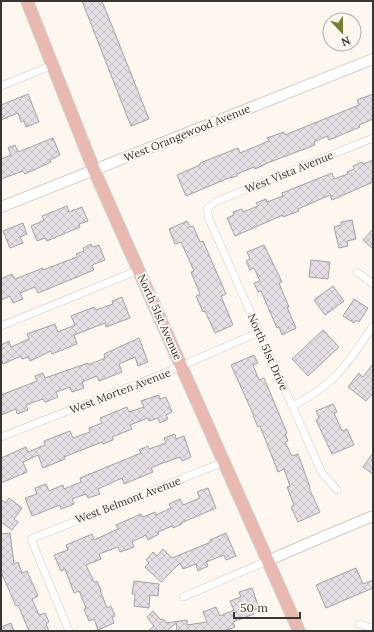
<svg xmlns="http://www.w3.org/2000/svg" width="374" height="632" font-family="Lora,serif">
<defs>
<pattern id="building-cross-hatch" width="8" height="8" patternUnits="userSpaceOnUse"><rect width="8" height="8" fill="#e4dee5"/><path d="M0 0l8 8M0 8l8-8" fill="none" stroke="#c4bfc5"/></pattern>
</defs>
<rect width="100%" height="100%" fill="#fef7f0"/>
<path fill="url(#building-cross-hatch)" stroke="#a6a0a7" d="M82 1H102L149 119 131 126Z
M28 94 39 122 26 127 24 121 21 122 18 113 1 120V105Z
M373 94V119L359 125 360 127 329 140 327 136 314 142 315 145 270 162 255 169 254 167 237 174V176L231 178V177L186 196 177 175 200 165V163L238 148 240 153 269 141 267 138 284 132 285 135 359 105 357 100Z
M53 138 60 155 50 160 51 162 25 174 23 171 1 179V159L11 155 8 148 15 145 18 152Z
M373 160V182L332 200 330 195 298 209 299 211 283 217V215L235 236 227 218 234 215 233 212 242 209 243 212 258 206 256 203 266 199 267 202 283 196 282 193 332 173 334 179 348 174 347 172 354 169 353 166 362 162 363 164Z
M67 206 69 212 82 207 88 221 79 224 80 227 47 241 45 238 37 241 31 226 44 220 42 216Z
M352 220 356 239 347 241 348 246 339 248 334 227 341 225V222Z
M187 221 190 227 193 226 200 242 203 241 226 294 221 296 233 325 215 333 205 311 203 312 196 296 200 294 191 272 194 271 181 242 175 244 169 229Z
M23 223 27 234 20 237 23 243 10 248 3 231Z
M373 229V249L363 240Z
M91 244 92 247 99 245 105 260 92 265 94 270 38 293 35 287 20 293 23 299 13 303 10 296 1 300V279L12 274 15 279 43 268V270L77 257 76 254 84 251 83 248Z
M264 245 282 282 279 283 289 307H287L296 328 282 335 279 327 277 328 261 291 258 292 254 283 260 281 254 268 250 270 246 261 250 259 247 252Z
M311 260 330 262 328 279 309 277Z
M333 286 344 301 325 315 314 300Z
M122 297 130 318 106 327 105 323 74 335 77 344 52 354 51 351 30 361 28 357 22 359 21 356 3 364 1 359V345L9 341 11 347 29 339 27 334 55 324 58 332 75 325 71 316 94 307 96 310 113 304 112 301Z
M354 299 368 308 359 322 356 320 354 323 343 316Z
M323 330 339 347 308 376 292 359Z
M139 338 148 362 138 366 135 357 119 364 122 372 99 381 97 376 82 382 84 388 72 392 70 387 56 392 58 397 45 402 43 399 26 405 28 410 17 414 16 409 1 415V395L37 381 35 376 43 373 45 378 88 363V365L105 358 104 354Z
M254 355 258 363 253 365 259 380 264 378 287 433 285 434 288 441 285 442 292 456 298 454 310 487 309 488 320 512 298 522 291 507 294 505 287 487 290 486 284 469 278 472 260 426 258 427 253 416H254L231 365Z
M373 364V393L366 401 348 387 359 373 363 377Z
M159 395 160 399 166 397 172 412 166 415 168 419 160 423 158 418 149 421 148 418 130 425 132 429 112 437 113 440 103 444 102 442 64 457 65 459 43 468 38 455 23 462 27 472 1 483V458L26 447 28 452 45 445 44 441 70 431 73 438 90 432 89 428 102 423 100 418 127 407 129 412 144 407 141 401Z
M333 404 337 412 334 413 342 431 347 429 354 445 332 454 316 420 319 418 316 411Z
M175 434 176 439 184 436 191 457 182 461 180 457 160 464 151 468 153 472 124 484 122 478 98 489 100 494 88 498 86 494 72 499 74 504 61 509 60 505 32 516 25 498 37 494 35 488 46 484 49 491 63 485 64 489 81 482 80 478 141 453 139 450 148 446 149 449 166 443 164 438Z
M373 453V474L363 467Z
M208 488 216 508 181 523 182 524 173 528 172 526 158 532 159 534 148 540 146 535 132 542 134 547 120 552 118 547 99 554 101 559 86 565 94 582 97 581 101 590H100L107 608 111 606 115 616 112 617 114 623 98 630 94 619 89 621 84 609 86 608 79 591 74 593 65 569 61 571 54 555 68 550 66 545 92 534 94 540 118 529 116 525 141 514 143 517 155 512 156 515 171 508 169 504 180 499 183 505 200 498 197 492Z
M9 498 22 508 14 519 18 522 12 530 1 522V499L5 503Z
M10 533 14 564 18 562 22 573 27 571 38 596 32 599 39 615 45 613 49 622 46 624 49 631H29L18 605 16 606 1 572V534Z
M226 533 236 556 226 560 224 555 206 562 208 566 198 571 196 564 183 569 180 563 161 582 145 567 149 563 146 560 153 552 157 556 163 549 172 558 211 542 210 540Z
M356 568 363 584 373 580V588L326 608 316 585Z
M134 581 159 584 158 596 150 595 149 608 134 606 135 594H132Z
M252 588 259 608 252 611 254 614 233 622 235 627 224 631H177L176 623 167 631H148L154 626 147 617 153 611 161 620 163 619 166 623 187 620V625L207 622 203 612 216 607 220 616 234 610 230 601 241 597 239 592Z
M11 623 14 631H1V627Z"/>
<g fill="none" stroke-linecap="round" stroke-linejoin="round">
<g stroke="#d1cac4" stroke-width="8">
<path id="street" d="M1 86 53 65
M357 272 373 284
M1 326 139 270
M292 406C334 386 348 363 373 326
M1 437 165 373 259 332
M337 490 322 473 209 219 207 209 215 202 373 138
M183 597 267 561
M359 624 373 628
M69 631 31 539 224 462"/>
</g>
<g stroke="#d1cac4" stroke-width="12">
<path id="secondary" d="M1 207 373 59
M267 561 332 533 373 516"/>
</g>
<g stroke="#d7d7d6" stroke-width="14">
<path id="primary" d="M27 1 94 170 299 631"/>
</g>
<use href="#street" stroke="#fff" stroke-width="7"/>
<use href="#secondary" stroke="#fff" stroke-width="10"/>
<use href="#primary" stroke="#e7b9b0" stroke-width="12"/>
</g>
<g text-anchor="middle" stroke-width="4" stroke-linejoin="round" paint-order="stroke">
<g font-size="11" fill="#383533" stroke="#fef7f0">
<text transform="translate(187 133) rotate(-22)" y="4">West Orangewood Avenue</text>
<text transform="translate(289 172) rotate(-22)" y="4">West Vista Avenue</text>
<text transform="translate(160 317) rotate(66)" y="4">North 51st Avenue</text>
<text transform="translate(268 352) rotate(66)" y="4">North 51st Drive</text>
<text transform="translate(120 391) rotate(-21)" y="4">West Morten Avenue</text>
<text transform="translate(128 500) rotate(-21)" y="4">West Belmont Avenue</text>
</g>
</g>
<rect width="374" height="632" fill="none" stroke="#383533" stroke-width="4"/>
<g transform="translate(342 32) rotate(158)"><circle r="19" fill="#fef7f0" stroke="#afa9a4"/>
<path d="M0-3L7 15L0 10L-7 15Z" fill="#718130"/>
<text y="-6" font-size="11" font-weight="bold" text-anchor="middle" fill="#383533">N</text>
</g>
<path d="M234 612v6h66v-6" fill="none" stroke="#383533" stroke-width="2"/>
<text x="240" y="612" font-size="12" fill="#383533" stroke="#fef7f0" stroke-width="3" paint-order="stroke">50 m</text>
</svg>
